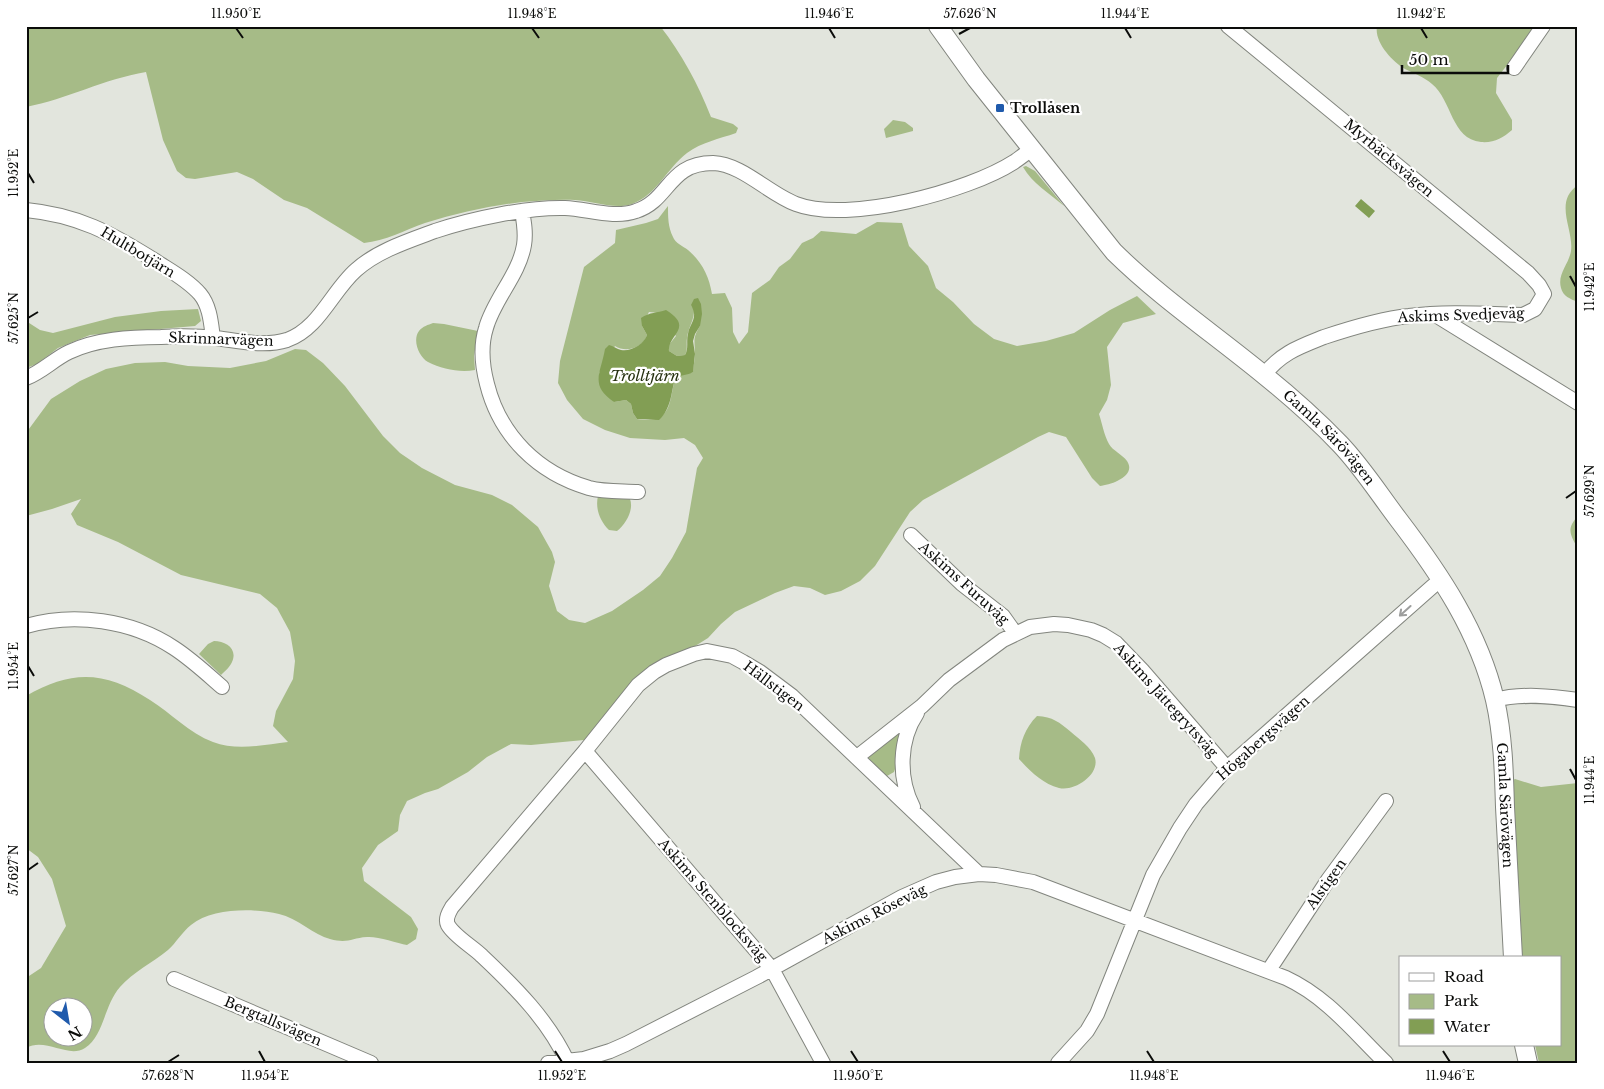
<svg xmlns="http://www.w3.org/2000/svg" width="1604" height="1089" font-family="'Libre Baskerville',serif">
<rect width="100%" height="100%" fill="#e2e5dd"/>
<path fill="#a6bb87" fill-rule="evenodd" d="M26 26H660C682 54 698 84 711 117L733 124 738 128 736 133C719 139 702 142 687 153 667 168 657 195 632 204 615 210 593 201 575 200 558 199 539 201 522 202 489 206 457 213 425 223 405 230 385 241 364 243L307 208 284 200 253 179 237 172 195 179 186 178 177 171 163 140 146 72C104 79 67 99 26 107Z
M1377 26H1534L1522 46 1497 78 1496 93 1512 120V130C1503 138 1494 143 1481 142 1451 139 1452 100 1432 84 1424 77 1415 74 1405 69 1392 61 1374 42 1377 26Z
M893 120 905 122 913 128V131L886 138 884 129Z
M1026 166 1035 171 1064 206C1050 194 1032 183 1023 167Z
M1578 185V302C1570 299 1563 296 1561 288 1557 274 1569 264 1571 251 1574 229 1553 202 1578 185Z
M668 206C668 217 668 227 673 237 675 243 683 246 688 250 702 262 709 276 712 294L725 293 732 308 733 332 739 344 748 332 752 293 770 280 779 267 790 259 802 243 813 238 821 231 856 234 877 222 902 223 909 246 928 266 936 288 953 302 974 324 994 339 1017 346 1046 341 1074 333 1110 310 1137 296 1156 314 1123 323 1107 347 1111 385 1107 400 1099 414C1102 423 1104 435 1109 444 1113 451 1122 454 1127 461 1137 476 1111 485 1100 486L1092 478 1066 437 1049 432 1038 437 923 500 910 512 875 566 860 581 841 591 825 595 810 588 794 586 775 593 735 612 721 624 708 638 692 648 584 740 531 745 511 744 487 757 468 772 438 789 425 793 407 801 400 815 398 831 378 845 362 868 364 881 411 917 418 929 416 939 407 945C397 943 377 936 367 937 351 938 348 944 330 939 314 935 297 918 279 914 254 908 212 908 191 925 182 932 176 943 168 950 152 963 133 972 120 987 104 1005 104 1036 85 1048 68 1059 46 1037 26 1048V978L41 968 66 926 52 879 38 857 26 848V696C72 669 106 671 150 700 171 713 189 733 213 742 236 751 264 745 288 742L273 726 276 711 293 679 295 661 290 632 277 608 260 594 181 575 118 542 77 525 71 514 81 499 52 509 26 516V433L51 399 80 381 106 369 135 363 165 362 188 366 230 368 266 361 295 349 306 350 323 363 345 386 383 436 400 453 422 468 455 485 492 495 512 505 538 527 552 552 555 562 549 586 557 611 569 620 585 623 612 611 643 590 660 576 672 558 686 532 697 468 703 458 695 445 684 438 665 440 630 438 605 430 583 419 567 400 558 383 560 361 584 267 615 243 616 230 646 223 658 219ZM649 312 658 313 676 336 668 346 669 351 677 356 685 355C688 349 686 344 687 338 688 328 693 322 694 313L700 326C692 339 695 341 695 355 695 360 693 366 693 372L681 375 675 378C669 404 671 425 637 419L633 413 631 404 626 400 614 402 599 373 615 346C626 353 643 348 647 335L642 326ZM52 1006H82V1036H52Z
M198 309 201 321 195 326 90 335 58 348 37 364 26 368V321L40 330 53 333 115 317 161 311Z
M433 323 444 324 478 331 474 356 475 370C460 373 442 369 428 362 419 357 412 340 419 331 423 326 428 325 433 323Z
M598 496 630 499C634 510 626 524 617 531L609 530C600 521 595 509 598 496Z
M1578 516V549C1570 534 1566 529 1578 516Z
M214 641C226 641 238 649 232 662 230 667 225 671 221 675L199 654 208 644Z
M1037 716C1053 717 1059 722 1071 732 1079 739 1091 747 1095 758 1100 775 1074 792 1059 788 1043 784 1030 771 1019 759 1020 742 1025 728 1037 716Z
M901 729 897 763 894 772 887 776C878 771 872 766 868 756Z
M1515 779 1541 787 1578 783V1063H1539L1535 1045H1560V958H1522L1520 901 1510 782Z"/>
<path fill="#829e54" d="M1361 199 1375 211 1369 218 1355 206Z
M698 298 701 304 702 314 700 326 695 334 693 341 695 354 693 372C687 376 682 374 675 378 671 394 671 409 659 420L637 419 633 413 631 404 626 400 614 402C589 385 601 373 605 349L609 345C613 346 617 349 621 350 631 352 644 344 647 335L642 326 641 318C650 312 657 313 666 310 695 328 667 335 669 351L677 356 685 355C689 348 686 341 688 334 689 326 695 321 694 313 694 312 692 306 691 305L694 299Z"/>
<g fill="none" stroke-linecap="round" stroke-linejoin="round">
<g stroke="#82857e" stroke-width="16">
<path id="minor" d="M1228 26 1528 273 1539 285 1544 294 1535 309 1523 315C1486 314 1446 311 1409 316 1380 319 1351 328 1324 337 1299 347 1281 353 1264 375
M1514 68 1543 26
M26 210C78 215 111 233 154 260 169 270 188 280 200 294 210 306 211 323 213 338
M522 211C524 222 526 233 524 245 519 275 494 299 486 328 480 347 482 365 487 384 500 436 538 473 589 488 604 492 622 491 638 492
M1434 314 1578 403
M26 378C42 372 54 359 69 352 96 339 130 337 161 337 179 336 198 336 216 338 239 341 264 347 287 340 319 329 332 291 356 270 377 251 408 241 435 231 471 219 527 207 565 208 588 209 614 219 636 211 670 200 668 163 713 163 742 164 769 194 796 204 848 224 969 191 1014 162 1020 158 1026 153 1032 149
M911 535 962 584 1003 616 1015 633
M26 626C74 612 132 620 174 648 191 659 206 673 222 687
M1495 700C1521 693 1551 696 1578 700
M585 751 772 969 823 1063
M857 757 922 706 949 680 1003 640 1030 627 1054 624 1068 625 1091 630 1103 635 1116 643 1142 670 1227 768
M913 807C898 778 899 740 917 713
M1269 970 1328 880 1386 801
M174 979 371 1063
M548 1063 584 1059 610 1051 626 1044 757 977 902 897 936 882 955 877 979 874 996 875 1033 882 1286 978C1327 997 1354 1032 1386 1063
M568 1063C549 1021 515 987 482 956 473 947 454 936 448 925 445 919 449 912 452 907L585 751 638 685 654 672 666 665 694 654 707 651 732 656 743 662 760 672 792 696 979 874
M1058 1063 1087 1031 1097 1014 1153 875 1180 828 1196 804 1227 768 1433 586 1442 579"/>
</g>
<g stroke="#82857e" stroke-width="20">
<g id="tertiary">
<path id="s1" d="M938 26 976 79 1114 252C1161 298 1214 334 1264 375 1290 396 1317 420 1340 444 1362 467 1379 494 1398 519 1440 574 1479 632 1495 700 1503 735 1504 772 1505 807 1508 857 1510 908 1513 958"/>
<path d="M1524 1045 1528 1063"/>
</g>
</g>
<use href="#minor" stroke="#fff" stroke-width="14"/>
<use href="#tertiary" stroke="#fff" stroke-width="18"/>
</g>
<defs><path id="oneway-shaft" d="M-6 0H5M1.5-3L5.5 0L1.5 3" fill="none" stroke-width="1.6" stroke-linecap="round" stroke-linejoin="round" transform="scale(1.25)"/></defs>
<use stroke="#9d9e9d" href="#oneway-shaft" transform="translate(1405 611) rotate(138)"/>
<path fill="none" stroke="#0b0c0a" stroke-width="2" d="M236 28 243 38M532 28 539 38M829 28 835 38M1125 28 1131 38M1421 28 1427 38M959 34 970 28M28 173 34 183M1570 276 1576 287M28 318 38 312M1566 498 1576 491M28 666 34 676M1570 769 1576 780M28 870 38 863M259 1051 265 1062M555 1051 562 1062M851 1051 858 1062M1147 1051 1154 1062M1443 1051 1450 1062M168 1062 179 1055"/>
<rect fill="#1f5aac" stroke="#fff" stroke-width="2" x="995" y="103" width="10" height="10" rx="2.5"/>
<g text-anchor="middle" stroke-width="4.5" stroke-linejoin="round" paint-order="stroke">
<g font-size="14" font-weight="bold" fill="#0b0c0a" stroke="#fff" text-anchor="start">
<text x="1010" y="113">Trollåsen</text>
</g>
<g font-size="14" fill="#0b0c0a" stroke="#fff">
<text transform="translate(1389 158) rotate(40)" y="5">Myrbäcksvägen</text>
<text transform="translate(138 252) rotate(31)" y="5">Hultbotjärn</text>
<text transform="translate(1461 315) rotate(-2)" y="5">Askims Svedjeväg</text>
<text transform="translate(221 339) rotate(2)" y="5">Skrinnarvägen</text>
<text dy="5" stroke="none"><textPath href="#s1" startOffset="571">Gamla Särövägen</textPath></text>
<text transform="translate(964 583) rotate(42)" y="5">Askims Furuväg</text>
<text transform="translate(774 686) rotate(37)" y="5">Hällstigen</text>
<text transform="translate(1166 700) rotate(48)" y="5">Askims Jättegrytsväg</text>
<text transform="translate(1263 738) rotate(-42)" y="5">Högabergsvägen</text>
<text dy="5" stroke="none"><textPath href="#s1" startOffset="991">Gamla Särövägen</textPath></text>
<text transform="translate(1326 884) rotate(-55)" y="5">Alstigen</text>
<text transform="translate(713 900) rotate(49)" y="5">Askims Stenblocksväg</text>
<text transform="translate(874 914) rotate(-27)" y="5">Askims Röseväg</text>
<text transform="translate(273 1021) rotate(23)" y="5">Bergtallsvägen</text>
</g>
<g font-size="15" font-style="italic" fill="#273212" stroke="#fff">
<text x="645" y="381">Trolltjärn</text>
</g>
</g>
<rect width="1604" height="1089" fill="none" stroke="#ffffff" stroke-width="55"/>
<rect x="1399" y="956" width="162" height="90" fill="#ffffff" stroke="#9d9e9d"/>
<rect x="1409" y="973" width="25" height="8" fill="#ffffff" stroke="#9d9e9d"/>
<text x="1444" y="982" font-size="15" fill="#0b0c0a">Road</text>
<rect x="1409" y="994" width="25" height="15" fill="#a6bb87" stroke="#9d9e9d"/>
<text x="1444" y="1006" font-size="15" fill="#0b0c0a">Park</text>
<rect x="1409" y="1019" width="25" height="15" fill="#829e54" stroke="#9d9e9d"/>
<text x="1444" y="1032" font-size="15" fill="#0b0c0a">Water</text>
<g transform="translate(68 1022) rotate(149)"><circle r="24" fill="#ffffff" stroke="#9d9e9d"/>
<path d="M0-4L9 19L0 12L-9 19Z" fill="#1f5aac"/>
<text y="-8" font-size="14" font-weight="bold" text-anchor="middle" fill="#0b0c0a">N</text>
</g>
<path d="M1402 65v8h106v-8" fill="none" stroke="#0b0c0a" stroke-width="2.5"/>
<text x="1409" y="65" font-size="15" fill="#0b0c0a" stroke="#ffffff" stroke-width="4" paint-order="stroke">50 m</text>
<rect x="28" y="28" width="1548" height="1034" fill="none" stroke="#0b0c0a" stroke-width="2"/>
<g font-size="12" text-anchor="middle" fill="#0b0c0a">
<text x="236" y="18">11.950°E</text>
<text x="532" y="18">11.948°E</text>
<text x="829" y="18">11.946°E</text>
<text x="970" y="18">57.626°N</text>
<text x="1125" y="18">11.944°E</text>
<text x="1421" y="18">11.942°E</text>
<text transform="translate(14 173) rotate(-90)" y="4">11.952°E</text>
<text transform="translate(1590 287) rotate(-90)" y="4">11.942°E</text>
<text transform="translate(14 318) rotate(-90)" y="4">57.625°N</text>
<text transform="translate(1590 491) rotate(-90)" y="4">57.629°N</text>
<text transform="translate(14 666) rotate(-90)" y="4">11.954°E</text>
<text transform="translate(1590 780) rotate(-90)" y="4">11.944°E</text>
<text transform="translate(14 870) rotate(-90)" y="4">57.627°N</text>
<text x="168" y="1080">57.628°N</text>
<text x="265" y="1080">11.954°E</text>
<text x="562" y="1080">11.952°E</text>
<text x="858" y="1080">11.950°E</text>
<text x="1154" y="1080">11.948°E</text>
<text x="1450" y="1080">11.946°E</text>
</g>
</svg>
